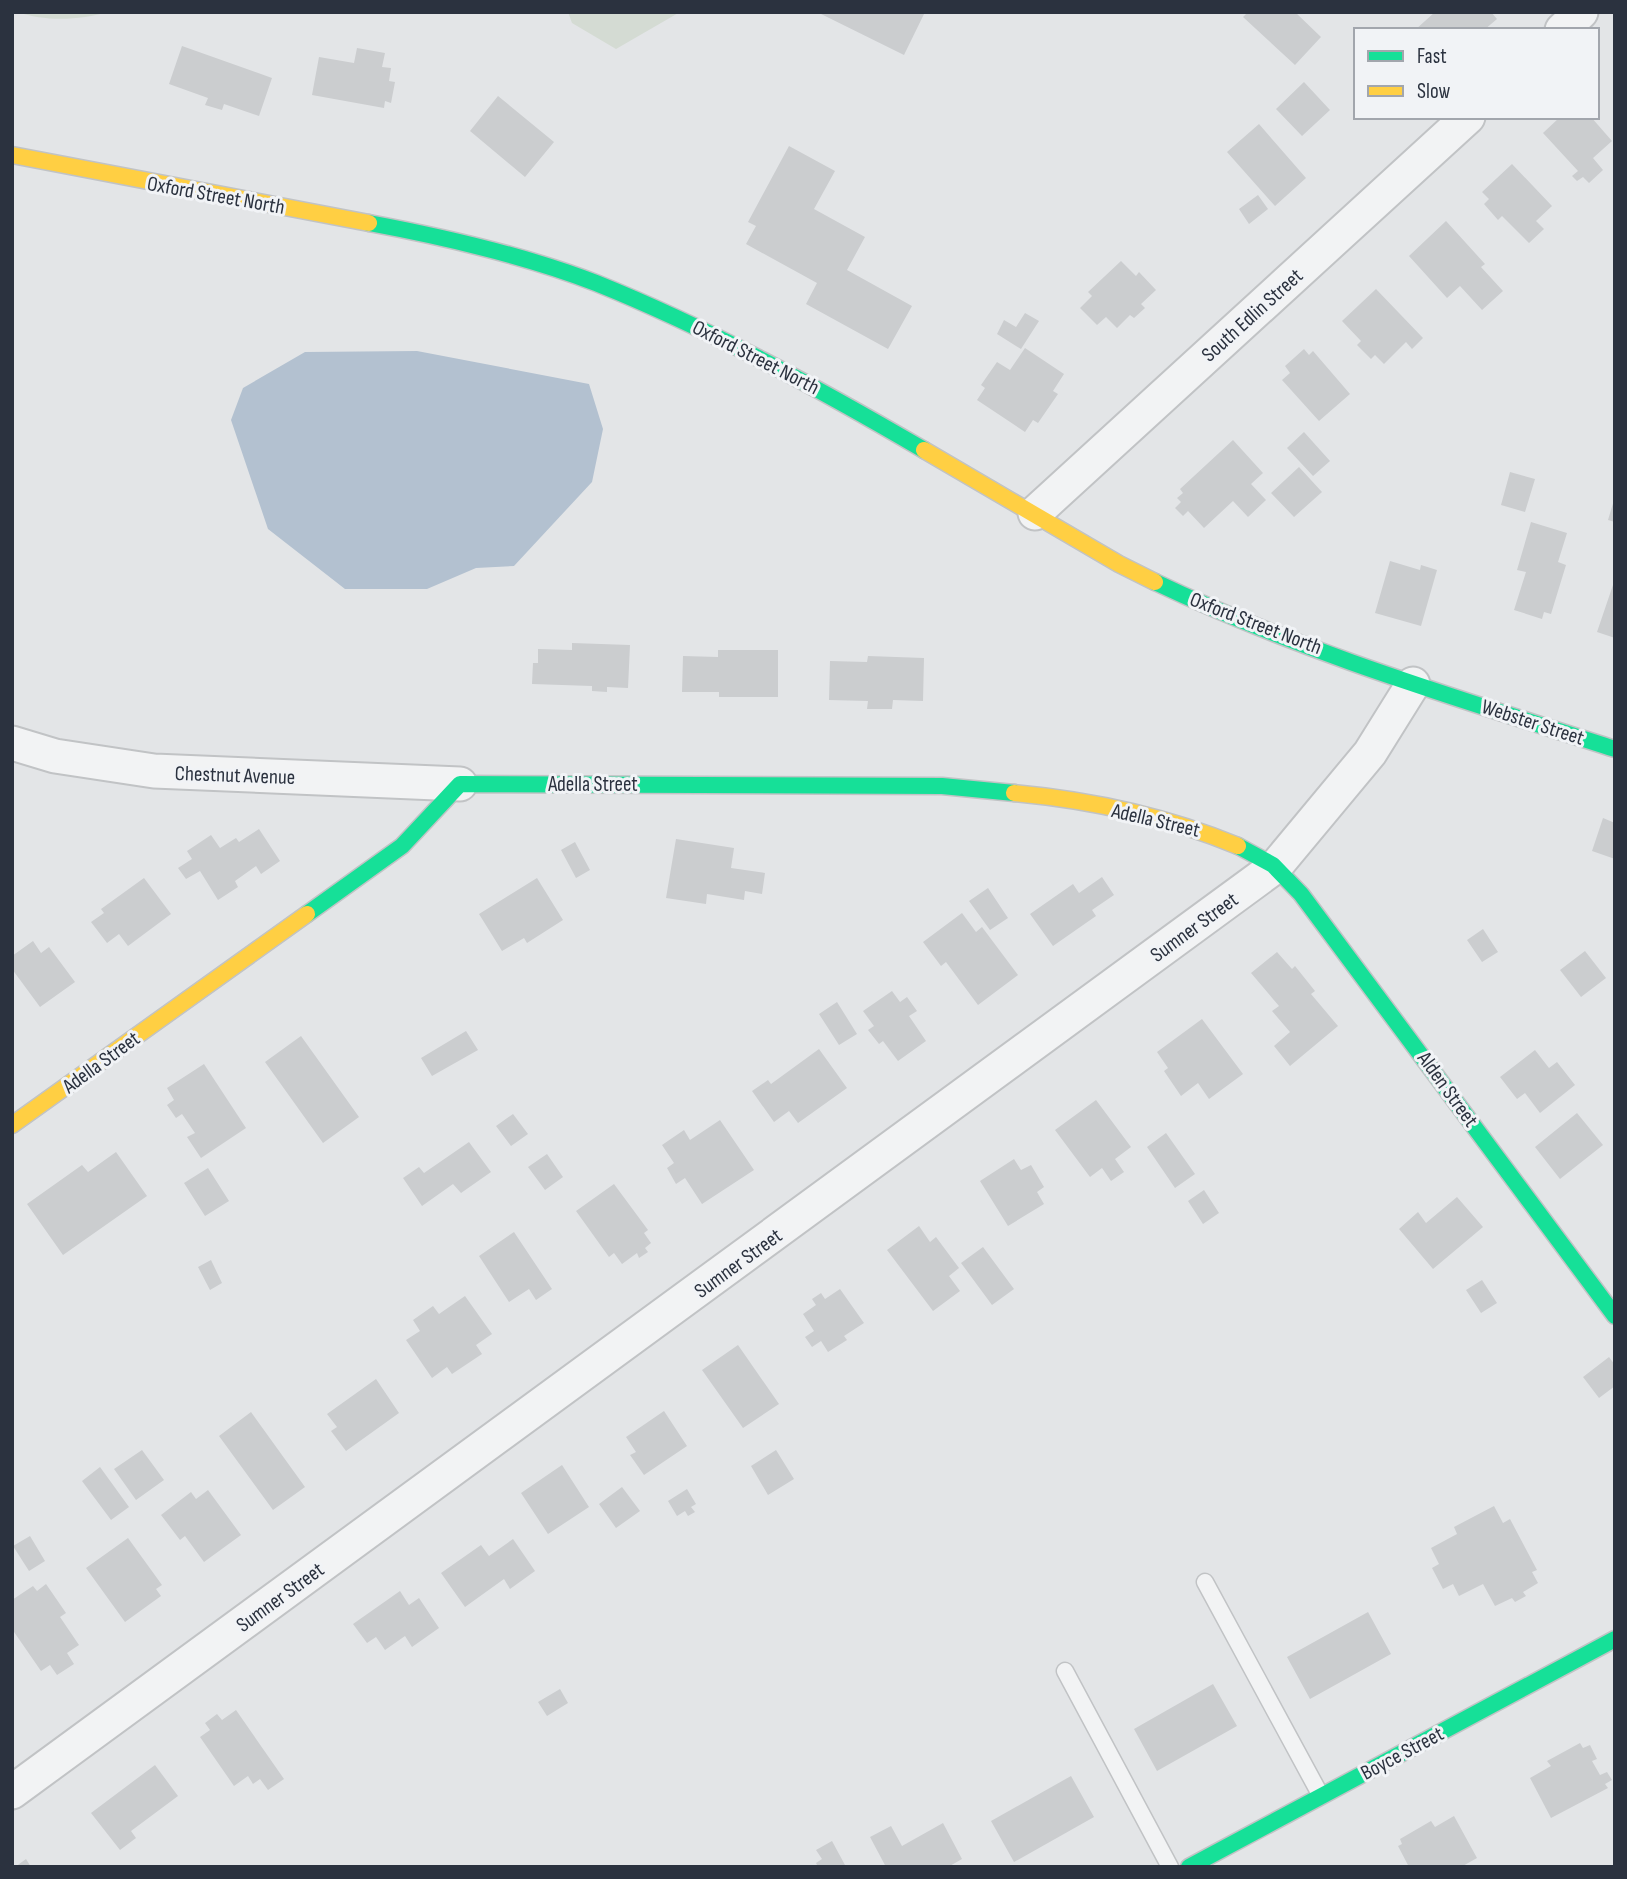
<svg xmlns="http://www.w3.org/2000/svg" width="1627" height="1879" font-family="'Sofia Sans Condensed',sans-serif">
<rect width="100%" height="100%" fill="#e3e5e7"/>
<path fill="#d4dbd3" d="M18 12H108C81 20 45 22 18 12Z
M568 12H680L616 49 572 23Z"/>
<path fill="#b3c1d0" d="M417 351 589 384 603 429 592 482 514 566 476 568 427 589H345L268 529 231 420 243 388 305 352Z"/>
<path fill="#cbcdcf" d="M817 12H925L904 55Z
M1248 12H1295L1321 37 1295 65 1243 17Z
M1435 12H1491L1497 19 1484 30H1415Z
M182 46 272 78 259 116 224 104 222 110 205 105 208 98 169 84Z
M357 48 385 53 382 67 391 68 389 81 395 82 391 103 385 101 384 108 312 95 319 57 354 63Z
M1304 82 1330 110 1302 136 1276 109Z
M498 96 554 142 525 177 470 131Z
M1560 117H1591L1612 141 1593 158 1603 170 1589 183 1583 177 1577 181 1572 176 1578 171 1543 133Z
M1259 124 1306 178 1275 206 1227 152Z
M789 146 835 171 814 209 865 237 847 270 912 306 888 349 806 304 817 283 746 244 756 226 748 222Z
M1512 164 1552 206 1536 221 1544 229 1529 243 1502 216 1498 220 1484 204 1489 199 1482 192Z
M1258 195 1268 209 1249 224 1239 209Z
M1446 221 1485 264 1481 267 1503 291 1482 310 1460 286 1447 298 1409 256Z
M1121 261 1136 276 1139 272 1156 290 1141 304 1145 308 1134 318 1130 315 1117 328 1106 317 1097 325 1080 308 1092 296 1088 292Z
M1376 289 1423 338 1412 349 1406 342 1384 364 1375 355 1371 359 1357 345 1361 341 1342 321Z
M1025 313 1039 321 1021 349 997 334 1004 320 1016 327Z
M1025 348 1064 374 1053 391 1058 394 1038 423 1033 420 1025 432 977 400 985 388 981 385 997 362 1010 370Z
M1304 349 1309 355 1313 351 1350 394 1319 421 1282 380 1290 373 1285 366Z
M1304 432 1330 461 1313 476 1287 448Z
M1233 440 1263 473 1251 484 1266 500 1248 517 1233 501 1204 528 1188 511 1183 516 1175 508 1181 502 1177 498 1183 493 1180 489Z
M1299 467 1322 492 1294 517 1271 493Z
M1510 472 1535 479 1525 512 1501 505Z
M1614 500H1615V522L1608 520Z
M1531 522 1567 533 1558 562 1566 565 1551 614 1544 612 1542 619 1514 610 1526 572 1517 570Z
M1390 561 1420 570 1421 565 1437 570 1421 626 1375 613Z
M1614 582H1615V638L1597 632Z
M572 643 630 645 628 688 607 687V692L592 691V686L532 684 533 663H538V649L572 650Z
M718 650H778V697H719V692H682L683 656 718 657Z
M868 656 924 658 923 701 893 700 892 709H867L868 701 829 700 830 661 867 662Z
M1603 818 1615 823V859L1592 851Z
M259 829 280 861 261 874 256 866 235 881 238 887 218 900 200 871 186 879 178 868 192 859 187 851 211 835 220 848 236 838 239 842Z
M676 839 734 848 731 868 765 873 762 894 745 891 744 900 707 894 706 904 666 898Z
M575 842 590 870 576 878 561 850Z
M1102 877 1114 895 1092 910 1096 916 1053 946 1030 914 1073 884 1079 893Z
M144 878 171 914 128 946 119 934 107 943 91 922 104 913 101 909Z
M537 878 563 920 527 943 524 938 502 951 479 914Z
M988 888 1008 918 990 930 969 901Z
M962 913 976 932 982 927 1018 975 978 1005 946 962 941 966 923 942Z
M1483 929 1498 952 1482 962 1467 940Z
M33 941 41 953 49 947 75 982 40 1007 12 969V956Z
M1585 951 1606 978 1581 997 1560 970Z
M1277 952 1292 969 1295 966 1315 991 1311 994 1338 1026 1290 1066 1274 1046 1290 1032 1272 1011 1279 1006 1251 973Z
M892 991 900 1002 907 997 917 1011 909 1016 926 1041 898 1061 883 1041 879 1044 868 1030 874 1026 863 1011Z
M837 1002 857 1034 839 1045 819 1014Z
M1202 1019 1243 1074 1209 1099 1198 1083 1181 1096 1164 1071 1168 1068 1157 1052Z
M466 1031 478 1050 432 1076 421 1058Z
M301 1036 359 1117 323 1143 265 1062Z
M819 1049 847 1088 798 1123 789 1111 774 1122 752 1091 768 1080 771 1084Z
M1535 1050 1549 1068 1557 1062 1575 1085 1540 1113 1525 1093 1517 1099 1500 1077Z
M204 1064 246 1128 201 1158 187 1137 195 1133 182 1114 176 1118 167 1105 174 1100 167 1088Z
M1096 1100 1131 1147 1115 1159 1124 1172 1111 1181 1102 1168 1090 1177 1055 1130Z
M1577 1113 1603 1145 1560 1179 1535 1147Z
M513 1114 528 1134 511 1146 496 1126Z
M720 1120 754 1170 702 1204 685 1178 676 1184 667 1168 674 1163 662 1145 684 1130 690 1140Z
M1166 1133 1195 1174 1175 1188 1147 1147Z
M469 1142 491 1172 461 1193 453 1184 422 1206 403 1178 419 1167 424 1173Z
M116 1152 147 1196 63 1255 27 1204 82 1165 88 1172Z
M547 1154 563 1177 545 1190 528 1167Z
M1014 1159 1021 1170 1031 1165 1044 1187 1037 1192 1044 1204 1008 1226 980 1181Z
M208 1168 229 1201 205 1216 184 1183Z
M614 1184 648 1230 644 1233 651 1243 645 1248 648 1252 639 1258 637 1253 622 1264 614 1253 609 1257 576 1211Z
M1204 1190 1219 1213 1203 1224 1188 1201Z
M1457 1197 1483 1227 1433 1269 1399 1229 1418 1212 1426 1223Z
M919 1226 930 1242 936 1237 959 1268 949 1276 960 1291 933 1311 887 1250Z
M514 1232 552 1289 536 1300 529 1289 509 1302 479 1256Z
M983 1247 1014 1289 992 1305 961 1263Z
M211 1260 222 1283 210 1290 198 1267Z
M1482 1280 1497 1303 1481 1313 1466 1290Z
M840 1289 864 1323 844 1336 847 1340 828 1352 821 1341 812 1347 805 1337 814 1331 803 1314 816 1305 812 1299 821 1293 825 1299Z
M465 1296 492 1334 476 1345 482 1354 452 1374 447 1367 432 1378 406 1340 420 1331 413 1320 433 1306 439 1314Z
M738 1345 779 1404 743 1428 702 1370Z
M1609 1357 1615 1365V1386L1599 1398 1583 1377Z
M376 1379 399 1413 346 1451 331 1431 337 1427 327 1414Z
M664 1411 687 1446 644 1475 630 1455 636 1452 626 1437Z
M251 1412 305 1487 273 1510 219 1436Z
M142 1450 164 1480 136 1500 114 1469Z
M776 1450 794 1479 768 1495 751 1466Z
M562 1465 589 1507 548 1534 521 1493Z
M100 1467 129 1507 111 1520 82 1481Z
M622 1487 640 1511 616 1528 599 1504Z
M687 1489 696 1504 691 1507 695 1512 688 1516 685 1511 677 1516 668 1501Z
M208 1490 241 1535 204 1562 185 1536 180 1540 161 1515 191 1492 196 1499Z
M1494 1506 1503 1523 1510 1519 1537 1570 1532 1572 1538 1583 1523 1592 1526 1596 1515 1602 1512 1598 1495 1606 1483 1584 1459 1596 1453 1584 1443 1589 1432 1568 1439 1564 1431 1548 1457 1534 1454 1527Z
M30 1536 45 1561 29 1571 13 1546Z
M128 1538 162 1585 156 1589 161 1596 125 1622 86 1568Z
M513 1539 535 1571 510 1589 504 1579 465 1607 441 1573 481 1545 489 1556Z
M46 1584 66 1613 60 1617 79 1645 67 1653 74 1664 57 1675 50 1665 41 1671 12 1629V1600L33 1586 37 1591Z
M400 1591 409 1605 419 1598 439 1628 412 1647 405 1636 385 1650 376 1637 367 1643 353 1624Z
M1368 1612 1391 1654 1310 1699 1287 1657Z
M1213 1684 1237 1726 1157 1771 1134 1729Z
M560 1689 568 1703 547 1716 538 1702Z
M236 1710 284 1779 268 1790 260 1779 253 1784 248 1776 234 1786 200 1737 210 1730 205 1723 217 1714 222 1720Z
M1580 1743 1583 1748 1590 1745 1597 1759 1592 1761 1600 1775 1607 1772 1612 1780 1605 1784 1608 1788 1551 1818 1530 1778 1551 1766 1547 1761Z
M155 1765 178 1796 131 1831 136 1838 120 1850 91 1813Z
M1071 1776 1094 1817 1014 1862 991 1821Z
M1454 1816 1477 1858 1461 1867H1409L1398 1846 1402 1844 1400 1839 1431 1821 1435 1827Z
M943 1823 962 1859 948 1867H886L870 1837 891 1826 902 1846Z
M832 1841 845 1865 818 1867 816 1863 822 1859 816 1850Z
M26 1859 31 1867H15Z"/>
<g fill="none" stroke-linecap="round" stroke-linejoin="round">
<g stroke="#c1c3c5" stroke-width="19">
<path id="lane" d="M1205 1582 1321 1796
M1065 1671 1170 1867"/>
</g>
<g stroke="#c1c3c5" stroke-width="37">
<path id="street" d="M1562 30 1581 12
M1035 513 1468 117
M12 743 55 756 154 771 460 784
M12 1792 1276 866 1370 753 1413 684"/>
</g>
<g stroke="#c1c3c5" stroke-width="19">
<path id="fast" d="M369 223C444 237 524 255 596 283 710 329 818 388 924 450
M1155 582C1302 652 1460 699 1615 749
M1238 846 1273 865 1301 894 1615 1316
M307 914 402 846 460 784 942 786 1014 793
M1189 1867 1615 1639"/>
</g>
<g stroke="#c1c3c5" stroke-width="19">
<path id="slow" d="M12 155 369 223
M924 450 1119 564 1155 582
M1014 793C1091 800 1166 816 1238 846
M12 1125 307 914"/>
</g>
<use href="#lane" stroke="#f2f3f4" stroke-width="16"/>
<use href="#street" stroke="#f2f3f4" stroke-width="33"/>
<use href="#fast" stroke="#16e098" stroke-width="16"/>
<use href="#slow" stroke="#ffcf43" stroke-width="16"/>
</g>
<g text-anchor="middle" stroke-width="6" stroke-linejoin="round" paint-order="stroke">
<g font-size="21" fill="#2b323f" stroke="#f1f3f6">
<text transform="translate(216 195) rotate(10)" y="7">Oxford Street North</text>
<text transform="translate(1252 315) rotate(-42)" y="7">South Edlin Street</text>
<text transform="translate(756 357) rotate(27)" y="7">Oxford Street North</text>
<text transform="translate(1256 623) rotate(21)" y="7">Oxford Street North</text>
<text transform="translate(1533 722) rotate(18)" y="7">Webster Street</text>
<text transform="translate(235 775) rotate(2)" y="7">Chestnut Avenue</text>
<text x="593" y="791">Adella Street</text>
<text transform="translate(1156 820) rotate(13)" y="7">Adella Street</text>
<text transform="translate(1194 927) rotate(-36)" y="7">Sumner Street</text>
<text transform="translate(101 1062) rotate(-36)" y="7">Adella Street</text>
<text transform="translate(1448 1089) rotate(54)" y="7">Alden Street</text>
<text transform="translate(738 1263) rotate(-36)" y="7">Sumner Street</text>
<text transform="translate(280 1597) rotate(-36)" y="7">Sumner Street</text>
<text transform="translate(1402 1753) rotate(-28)" y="7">Boyce Street</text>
</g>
</g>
<rect width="1627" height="1879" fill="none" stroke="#2b323f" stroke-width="28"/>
<rect x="1354" y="28" width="245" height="91" fill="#f1f3f6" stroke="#a2a6ad" stroke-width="2"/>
<rect x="1368" y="51" width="35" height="10" fill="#16e098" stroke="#a2a6ad" stroke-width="2"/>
<text x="1417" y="63" font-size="21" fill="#2b323f">Fast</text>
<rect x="1368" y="86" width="35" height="10" fill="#ffcf43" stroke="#a2a6ad" stroke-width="2"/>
<text x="1417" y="98" font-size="21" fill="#2b323f">Slow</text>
</svg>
